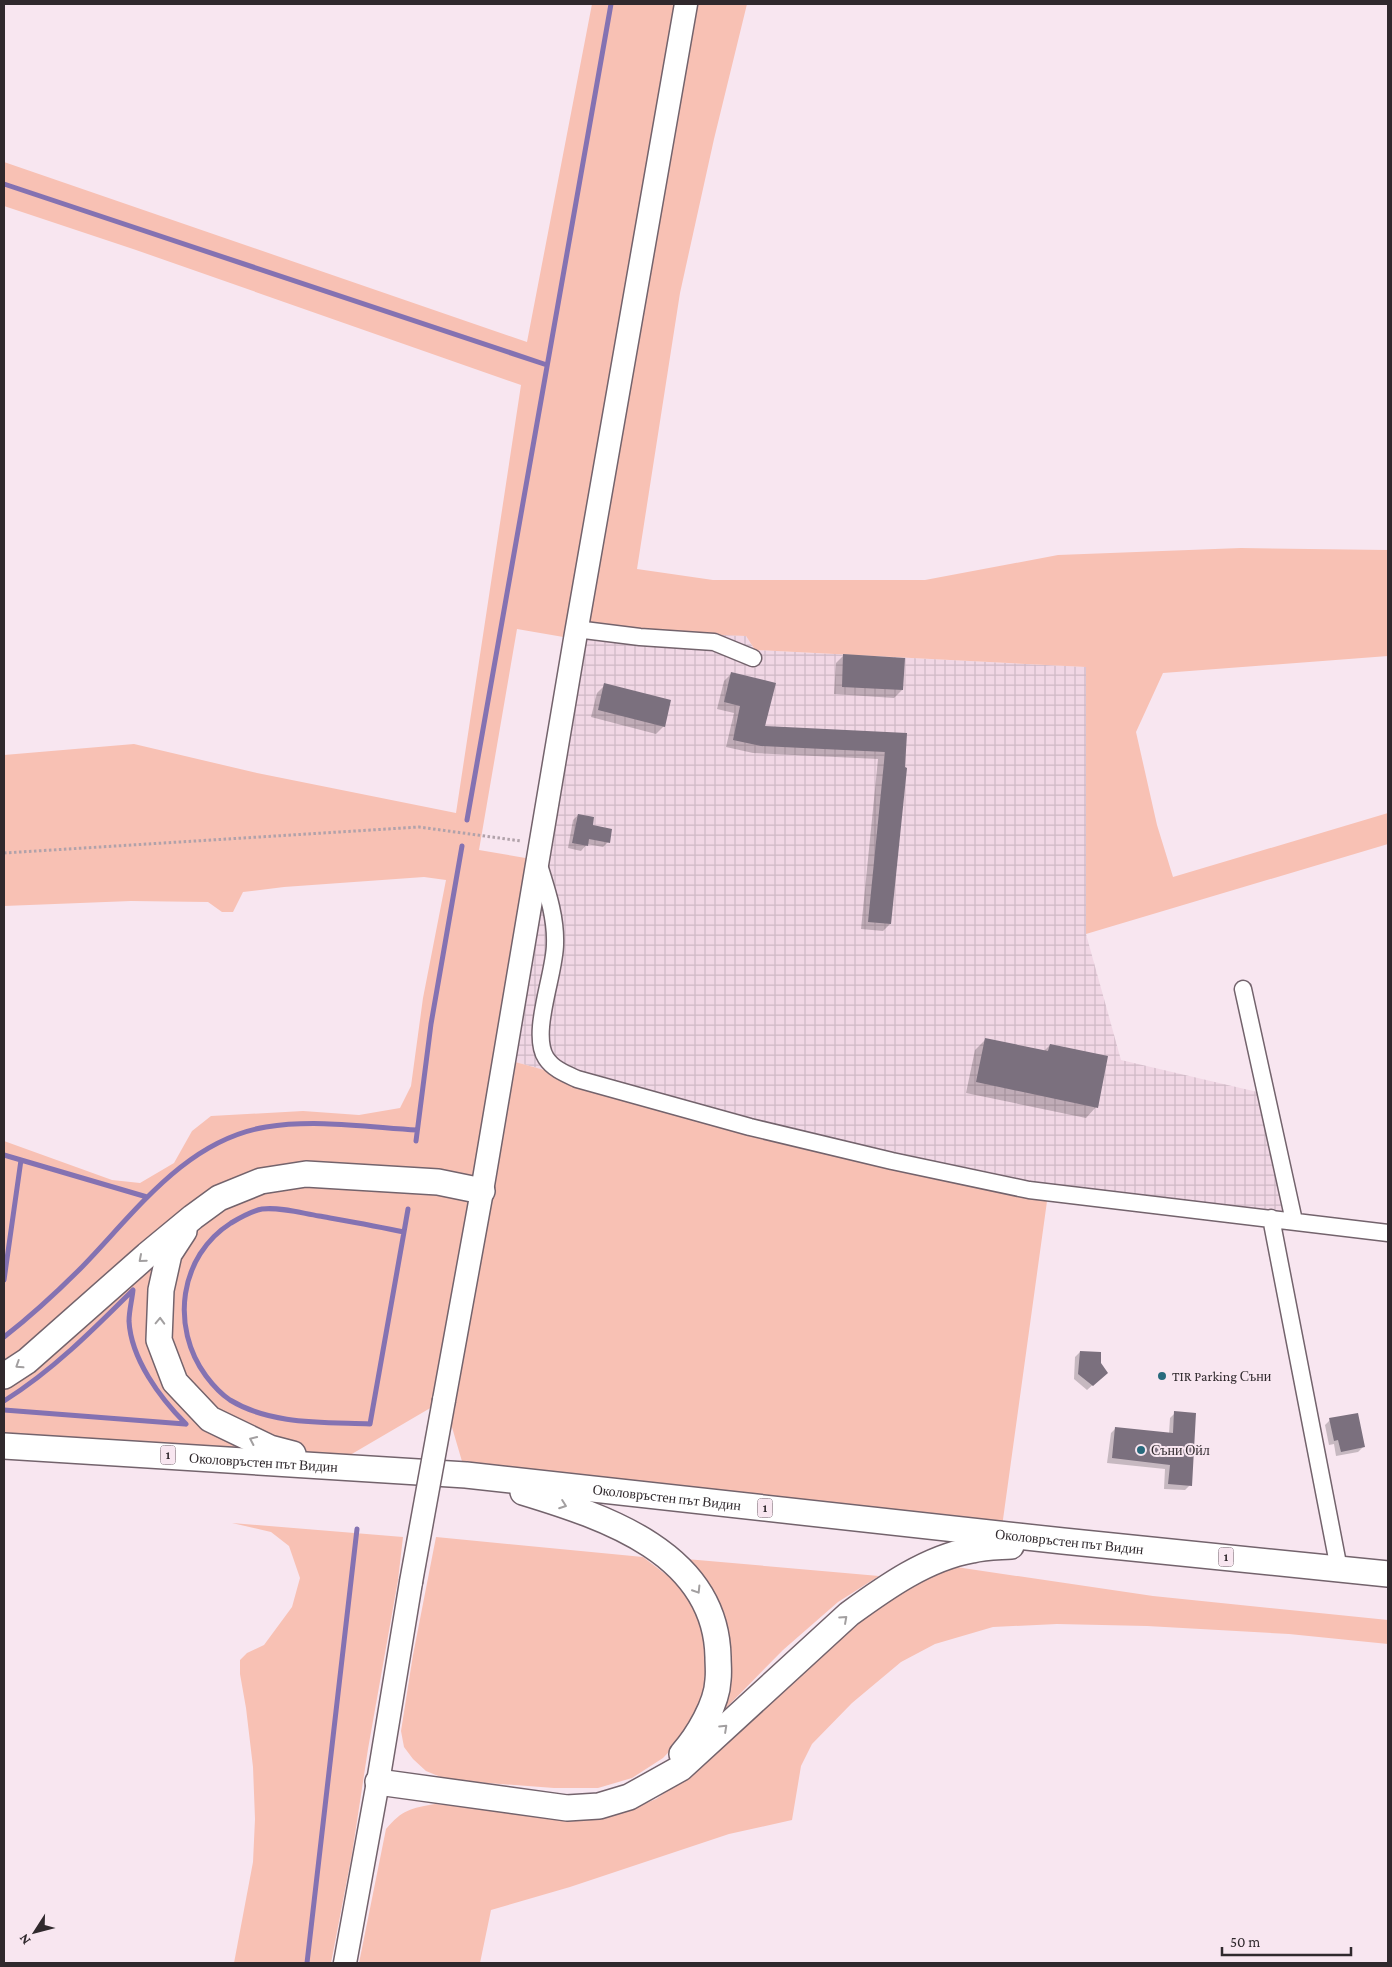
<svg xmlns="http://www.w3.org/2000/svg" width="1392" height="1967" font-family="'Crimson Pro',serif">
<defs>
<pattern id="industrial-grid" width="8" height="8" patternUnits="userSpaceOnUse" patternTransform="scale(1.25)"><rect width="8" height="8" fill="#f1d7e5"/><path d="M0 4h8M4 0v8" fill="none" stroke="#cfb9c5"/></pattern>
</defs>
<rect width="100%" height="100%" fill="#f8e6f0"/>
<path fill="url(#industrial-grid)" d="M576 629 746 636 755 650 1086 667V934L1121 1060 1266 1094 1294 1221 1049 1193 750 1127 504 1059Z"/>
<path fill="#f8c1b4" d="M592 4H747L714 139 680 293 637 569 713 580H925L1058 555 1241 548 1388 550V656L1163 673 1136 732 1157 825 1173 877 1388 813V844L1086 934V667L755 650 746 636 577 629 575 639 517 629 479 850 537 860 504 1059 577 1079 1048 1194 1001 1534 466 1475 444 1400 333 1465 4 1446V1141L112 1180 140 1183 174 1163 192 1131 211 1116 303 1111 359 1115 400 1108 411 1086 423 998 446 880 424 877 284 887 243 892 233 912H222L208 902 131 901 4 906V755L134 744 257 773 456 813 521 385 136 250 4 206V162L527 342Z
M232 1523 403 1537 398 1580 368 1749 352 1854 331 1963H234L253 1862 255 1819 253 1767 246 1708 240 1674V1660L247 1653 264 1645 292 1607 300 1578 289 1546 271 1532Z
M436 1537 643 1557 677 1583 695 1604 706 1635 709 1672 699 1705 686 1734 663 1758 632 1778 598 1788H554L448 1780 426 1771 413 1759 404 1747 401 1731 413 1655Z
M686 1559 879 1576 838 1602 783 1650 725 1709 727 1688Z
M956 1567 1153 1596 1388 1620V1644L1289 1634 1147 1626 1057 1624 993 1627 935 1644 901 1662 852 1703 812 1744 801 1766 792 1820 729 1834 570 1887 491 1910 480 1963H359L386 1829C402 1810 411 1808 435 1804L584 1817 619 1814 656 1799 687 1777 847 1622 943 1569Z"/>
<path fill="#0003" d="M844 655 902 690 894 698 834 694 836 663Z
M732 673 763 727 906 735 890 924 883 931 861 929 878 759 753 753 726 747 734 713 717 709 724 681Z
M605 685 664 726 656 734 591 717 597 693Z
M578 815 608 842 603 847 587 844 581 851 568 848 573 820Z
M985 1040 1043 1052 1050 1045 1096 1107 1086 1118 966 1093 975 1050Z
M1080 1352 1100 1364 1106 1373 1087 1390 1074 1379 1075 1357Z
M1175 1413 1190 1485 1185 1490 1164 1489 1165 1469 1107 1463 1111 1433 1116 1428 1169 1434 1170 1418Z
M1330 1420 1363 1447 1358 1452 1336 1456 1334 1444 1329 1445 1325 1425Z"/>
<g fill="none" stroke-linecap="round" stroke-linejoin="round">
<path stroke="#8472b2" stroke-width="5" d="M4 184 547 365
M467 820 611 4
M416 1141 431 1024 462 846
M4 1155 147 1197
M404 1232C376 1226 347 1221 319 1216 301 1213 281 1207 262 1209 251 1211 241 1217 231 1223 179 1256 170 1327 206 1376 212 1384 221 1394 230 1400 271 1425 323 1422 370 1424L404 1232 408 1209
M4 1280 21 1160
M4 1337C31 1316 56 1293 80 1269 134 1214 185 1140 266 1127 315 1119 368 1127 417 1130
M4 1401C52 1371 93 1330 133 1290 132 1300 129 1311 129 1321 131 1359 160 1398 186 1424
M4 1410 185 1424
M307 1963 357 1529"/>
</g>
<path fill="#7b707e" d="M843 654 905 658 903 690 842 687Z
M731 672 776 683 765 726 907 733 905 767 907 768 891 924 868 922 885 752 761 746 733 740 740 706 724 702Z
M604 683 671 700 665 727 598 710Z
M578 814 594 817 593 825 612 829 610 843 589 839 588 846 572 843Z
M985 1038 1048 1051 1050 1044 1108 1056 1098 1108 976 1082Z
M1080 1351 1101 1352V1363L1108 1373 1093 1386 1078 1374Z
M1174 1411 1196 1413 1192 1486 1168 1484 1170 1465 1112 1458 1115 1427 1173 1433Z
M1358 1413 1365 1447 1341 1452 1338 1440 1334 1441 1329 1418Z"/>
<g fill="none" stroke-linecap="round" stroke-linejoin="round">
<g stroke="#73636c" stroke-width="19">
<path id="minor" d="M576 629 640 637 714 642 753 658
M539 865C547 891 556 917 555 944 555 974 530 1033 546 1058 553 1069 566 1074 577 1079L750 1127 892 1161 1029 1190 1388 1233
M1243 989 1294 1221
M1271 1218 1339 1569"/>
</g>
<g stroke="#73636c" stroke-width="25">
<path id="secondary" d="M444 1400 482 1191 575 639 686 4
M345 1963 378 1782 411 1582"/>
</g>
<g stroke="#73636c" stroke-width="28">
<g id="primary">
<path d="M184 1231 169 1254 161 1290 159 1340 175 1382 210 1419 270 1448 293 1454"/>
<path d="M4 1376 27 1361 147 1255 193 1217 219 1198 261 1181 306 1174 438 1182 482 1191"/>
<path id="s1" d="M4 1446 466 1475 1063 1541 1388 1574"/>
<path d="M523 1492C605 1517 716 1553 718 1657 718 1664 719 1672 718 1680 717 1704 698 1736 682 1754"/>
<path d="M378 1782 567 1808 599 1806 629 1797 681 1768 849 1614C886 1587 927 1558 972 1550 985 1547 998 1547 1011 1546"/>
</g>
</g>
<path stroke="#b1a2aa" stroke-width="3" stroke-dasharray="2.5 2.5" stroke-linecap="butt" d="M4 853 419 827 521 841"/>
<use href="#minor" stroke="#fff" stroke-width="16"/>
<use href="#secondary" stroke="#fff" stroke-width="22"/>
<use href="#primary" stroke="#fff" stroke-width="25"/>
<g stroke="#73636c" stroke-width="25" stroke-linecap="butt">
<path id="secondary-bridge" d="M411 1582 444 1400"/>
</g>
<use href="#secondary-bridge" stroke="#fff" stroke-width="22"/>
</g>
<defs><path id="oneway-chevron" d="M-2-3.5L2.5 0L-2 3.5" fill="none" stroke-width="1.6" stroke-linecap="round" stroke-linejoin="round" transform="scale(1.25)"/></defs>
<g stroke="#a29fa0">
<use href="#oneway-chevron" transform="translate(142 1259) rotate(139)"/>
<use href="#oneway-chevron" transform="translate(160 1321) rotate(-88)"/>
<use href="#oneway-chevron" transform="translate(19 1365) rotate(147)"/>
<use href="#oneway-chevron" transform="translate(253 1440) rotate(-155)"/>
<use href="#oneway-chevron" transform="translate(563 1505) rotate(20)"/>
<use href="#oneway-chevron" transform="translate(697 1590) rotate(58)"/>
<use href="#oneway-chevron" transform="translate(844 1619) rotate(-42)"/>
<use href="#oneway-chevron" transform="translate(724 1728) rotate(-43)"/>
</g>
<g fill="#286a7d" stroke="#f8e6f0" stroke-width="2">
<circle cx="1162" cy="1376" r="5"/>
<circle cx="1141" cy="1450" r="5"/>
</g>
<g text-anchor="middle" stroke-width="4" stroke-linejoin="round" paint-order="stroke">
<g fill="#f8e6f0" stroke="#6c6268" stroke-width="1">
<rect x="160.5" y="1445.5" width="15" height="19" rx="4"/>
<rect x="757.5" y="1498.5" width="15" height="19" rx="4"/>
<rect x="1218.5" y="1547.5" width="15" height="19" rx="4"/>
</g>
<g font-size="12" font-weight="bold" fill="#30292d">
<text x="168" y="1459">1</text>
<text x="765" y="1512">1</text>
<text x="1226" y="1561">1</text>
</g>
<g font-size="14" fill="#30292d" stroke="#f8e6f0" text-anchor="start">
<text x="1172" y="1381">TIR Parking Съни</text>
<text x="1151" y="1455">Съни Ойл</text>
</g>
<g font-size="14" fill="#30292d" stroke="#f8e6f0">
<text dy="5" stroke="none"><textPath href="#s1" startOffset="260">Околовръстен път Видин</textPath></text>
<text dy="5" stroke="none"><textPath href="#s1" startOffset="665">Околовръстен път Видин</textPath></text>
<text dy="5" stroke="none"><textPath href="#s1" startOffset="1070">Околовръстен път Видин</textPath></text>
</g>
</g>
<rect width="1392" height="1967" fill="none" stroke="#30292d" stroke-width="10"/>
<g transform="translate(35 1932) rotate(234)" stroke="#f8e6f0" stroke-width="4" paint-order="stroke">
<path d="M0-4L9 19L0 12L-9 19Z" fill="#30292d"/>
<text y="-8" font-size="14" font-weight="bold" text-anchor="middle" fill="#30292d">N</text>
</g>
<path d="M1222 1947v8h129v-8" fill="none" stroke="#30292d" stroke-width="2.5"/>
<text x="1230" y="1947" font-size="15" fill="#30292d" stroke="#f8e6f0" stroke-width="4" paint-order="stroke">50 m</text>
</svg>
